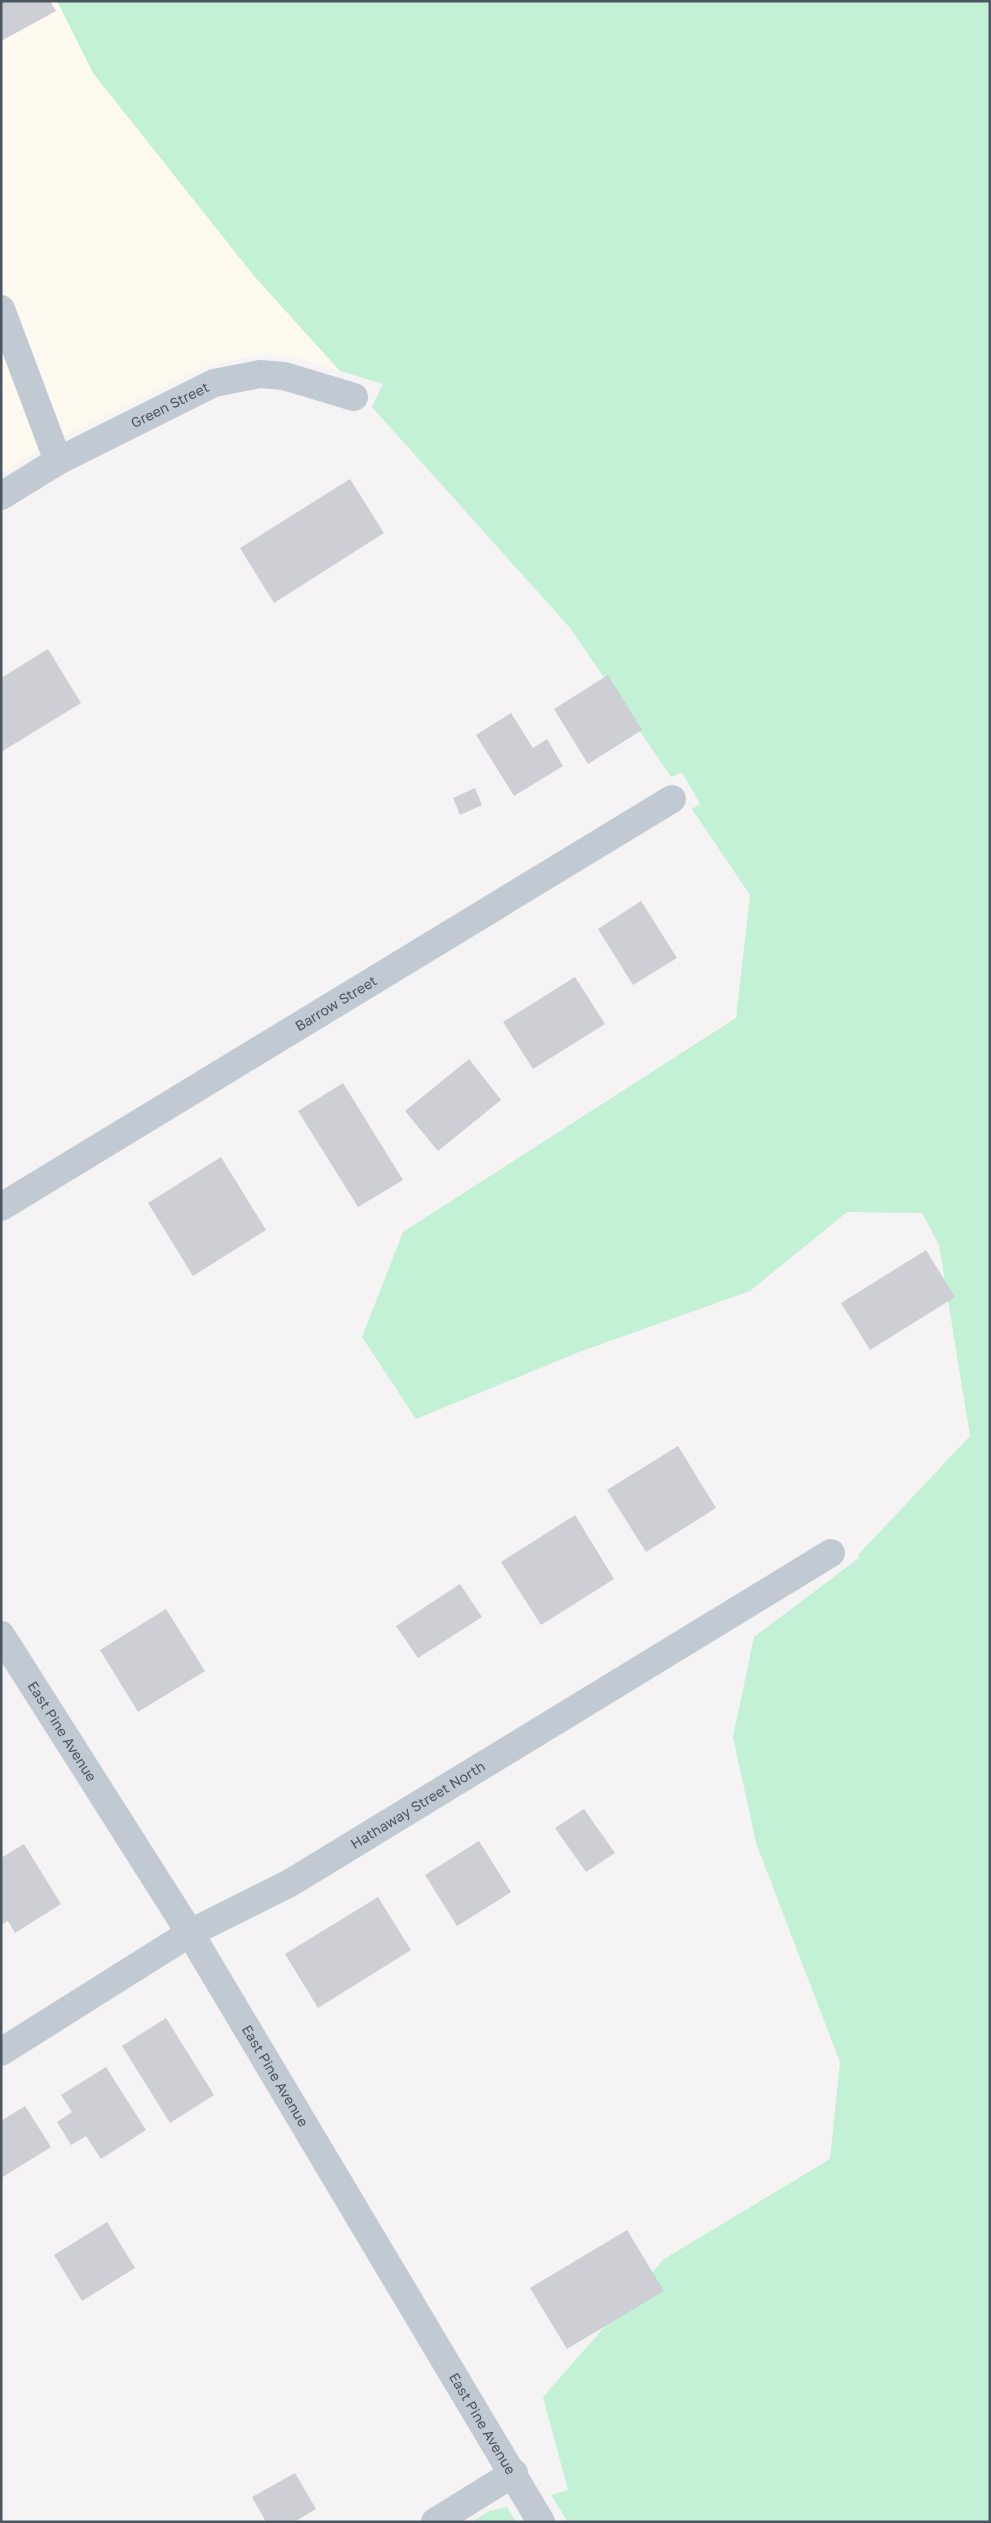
<svg xmlns="http://www.w3.org/2000/svg" width="991" height="2523" font-family="'Golos Text',sans-serif">
<rect width="100%" height="100%" fill="#f5f3f3"/>
<path fill="#fdf9ef" d="M1 1H57L93 73 254 276 340 371 293 357 259 355 206 366 50 444 1 473Z"/>
<path fill="#c3f1d5" d="M57 1H990V2522H568L551 2495 568 2490 543 2397 664 2259 830 2159 840 2062 756 1843 733 1737 754 1637 859 1558 858 1555 970 1436 939 1245 922 1213 847 1212 750 1291 579 1352 416 1419 362 1337 403 1232 736 1018 750 895 692 809 700 804 682 772 671 777 571 629 372 407 383 384 340 371 254 276 93 73Z
M507 2507 516 2522H472L489 2511Z"/>
<path fill="#cdcfd5" d="M1 1H50L56 11 1 41Z
M350 479 384 533 274 603 240 548Z
M48 649 81 703 1 752V678Z
M608 675 642 730 588 764 554 709Z
M511 713 533 748 547 739 563 766 514 796 476 735Z
M475 788 482 805 460 815 453 798Z
M641 901 677 958 633 985 598 929Z
M575 977 605 1024 533 1069 503 1022Z
M469 1059 501 1100 438 1151 405 1111Z
M343 1083 403 1180 358 1207 298 1111Z
M221 1157 266 1230 193 1276 148 1203Z
M926 1250 955 1297 870 1350 841 1303Z
M678 1446 716 1508 646 1552 607 1490Z
M575 1515 614 1579 541 1625 501 1562Z
M460 1584 482 1617 418 1658 396 1626Z
M166 1609 205 1671 138 1712 100 1650Z
M584 1809 615 1853 586 1872 555 1828Z
M479 1841 511 1892 457 1926 425 1875Z
M24 1844 61 1904 15 1933 8 1921 1 1925V1858Z
M378 1897 411 1950 318 2008 285 1954Z
M166 2018 214 2095 170 2123 122 2046Z
M106 2067 146 2130 101 2159 86 2136 71 2145 57 2122 72 2112 61 2095Z
M25 2106 51 2147 1 2178V2121Z
M107 2222 135 2268 82 2301 54 2255Z
M627 2230 664 2291 567 2349 530 2288Z
M295 2473 316 2509 294 2522H266L252 2497Z"/>
<g fill="none" stroke-linecap="round" stroke-linejoin="round">
<g stroke="#c1cad2" stroke-width="28">
<path d="M1 309 58 461"/>
<path id="s1" d="M1 496 58 461 214 383 260 374 284 376 354 397"/>
<path id="s2" d="M1 1207 672 799"/>
<path id="s3" d="M1 1635 190 1933 541 2522"/>
<path id="s4" d="M1 2052 190 1933 290 1883 831 1553"/>
<path d="M435 2522 514 2473"/>
</g>
</g>
<g text-anchor="middle" stroke-width="4" stroke-linejoin="round" paint-order="stroke">
<g font-size="14" fill="#4a5661" stroke="#fff">
<text dy="5" stroke="none"><textPath href="#s1" startOffset="192">Green Street</textPath></text>
<text dy="5" stroke="none"><textPath href="#s2" startOffset="392">Barrow Street</textPath></text>
<text dy="5" stroke="none"><textPath href="#s3" startOffset="114">East Pine Avenue</textPath></text>
<text dy="5" stroke="none"><textPath href="#s4" startOffset="485">Hathaway Street North</textPath></text>
<text dy="5" stroke="none"><textPath href="#s3" startOffset="519">East Pine Avenue</textPath></text>
<text dy="5" stroke="none"><textPath href="#s3" startOffset="924">East Pine Avenue</textPath></text>
</g>
</g>
<rect width="991" height="2523" fill="none" stroke="#4a5661" stroke-width="5"/>
</svg>
